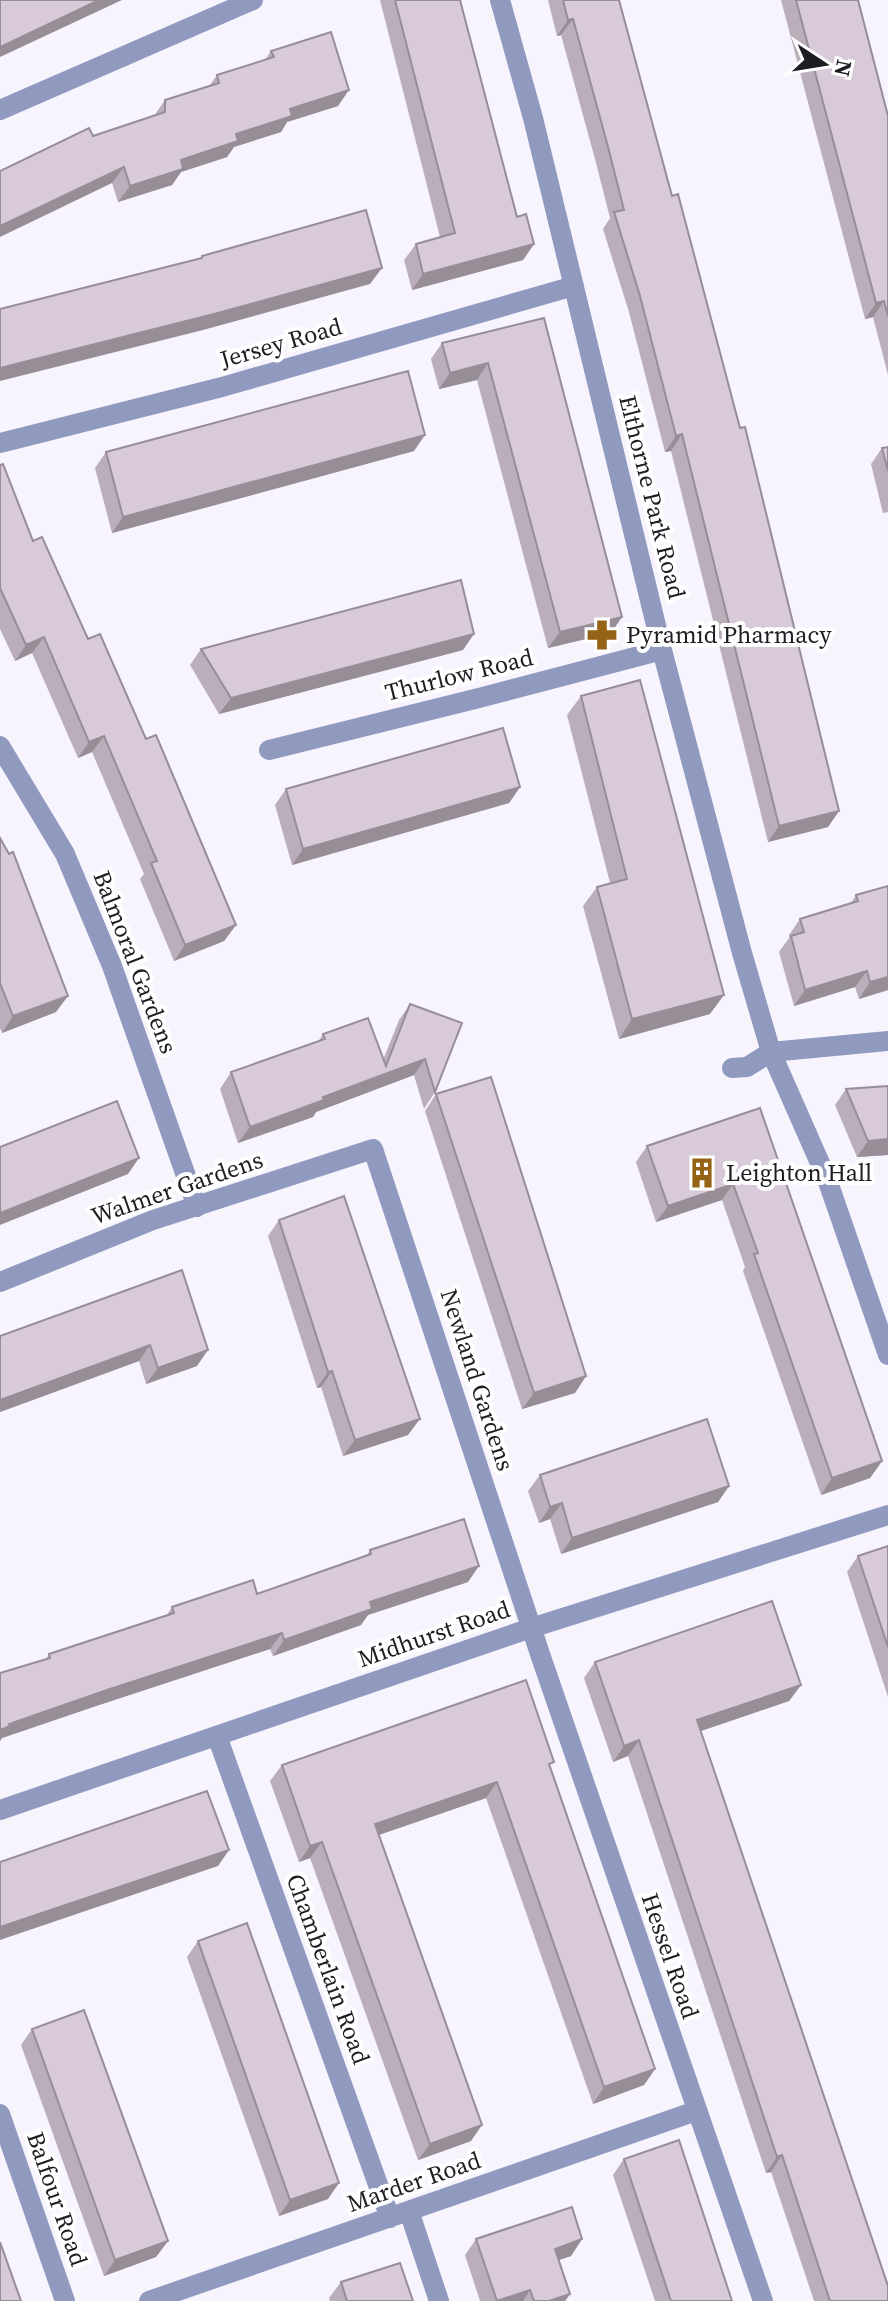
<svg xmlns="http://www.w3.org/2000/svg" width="888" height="2301" font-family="'Source Serif 4',serif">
<rect width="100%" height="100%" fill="#f7f4fe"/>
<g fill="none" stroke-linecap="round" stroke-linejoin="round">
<path stroke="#909abf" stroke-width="20" d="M500 0 533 118 662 650 742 953 771 1052 827 1179 888 1355
M0 110 253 0
M0 443 222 387 574 286
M0 746 65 854 112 966 197 1207
M269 750 479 698 662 650
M732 1068 747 1067 771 1052 888 1041
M0 1282 153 1220 373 1149 541 1657 763 2301
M217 1736 390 2218
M0 1810 531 1628 888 1515
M0 2114 65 2301
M409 2211 439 2301
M149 2301 696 2111"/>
</g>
<path fill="#baaeba" d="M380 0H460L517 217 534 244 523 260 412 290 404 260 416 244 440 237Z
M548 0H619L839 811 828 827 768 842 671 451 665 452 629 312 603 229 610 218 595 159 561 35 557 36Z
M781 0H858L888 116V375L873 317 865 319Z
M271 51 338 106 287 122 281 132 234 147 227 157 181 172 172 185 118 202 112 183 93 136 154 116 165 100 210 85 217 75 265 60Z
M544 318 622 617 611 633 548 648 477 380 439 389 431 359 442 343Z
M888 447V512L883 513 871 464 882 448Z
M414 451 112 533 95 468 106 452Z
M0 465 33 541 88 639 146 739 236 925 224 941 174 961 140 879 144 874 92 752 78 758 32 653 15 661 0 629Z
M201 649 463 650 219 714 190 665Z
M581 696 710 1014 619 1039 583 906 597 887 610 883 567 715Z
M520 787 509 803 292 865 275 805 286 789Z
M0 838 56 1012 2 1033 0 1028Z
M856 895 888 990 859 999 855 987 794 1006 779 952 789 938V935L800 919 851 903Z
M410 1004 435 1092 424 1109 414 1075 316 1112 313 1117 238 1143 220 1089 231 1072 318 1042 323 1034 383 1060 399 1020Z
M846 1089 888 1155 857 1157 835 1105Z
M436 1094 586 1376 575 1393 522 1409 425 1111Z
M760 1108 882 1461 870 1478 821 1495 743 1271 745 1267 722 1200 656 1222 636 1162 647 1146Z
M279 1220 408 1435 343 1456 321 1387 317 1388 268 1236Z
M182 1270 197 1366 146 1384 139 1361 0 1412V1336Z
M540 1475 729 1486 718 1502 561 1554 550 1519 539 1523 528 1491Z
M888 1546V1697L847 1572 858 1556Z
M370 1550 468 1582 368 1615 361 1625 273 1656 270 1649 96 1706 2 1738 49 1654 167 1615 172 1607 257 1594 367 1555Z
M595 1662 801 1685 789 1701 701 1731 888 2301H814L771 2172 766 2173 628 1756 613 1762 584 1678Z
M282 1765 550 1767 655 2069 644 2085 593 2104 486 1798 379 1835 471 2141 418 2160 310 1858 299 1862 270 1781Z
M198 1941 328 2199 279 2216 187 1957Z
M32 2029 168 2241 156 2257 104 2276 21 2045Z
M624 2159 732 2301H655L613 2175Z
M476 2239H582L571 2256 559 2260 570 2294 565 2301H480L465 2255Z
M341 2282 413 2301H330L329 2298Z"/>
<path fill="#978d97" d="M99 0H122L0 57V47Z
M573 19 561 35 557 36 568 20Z
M349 90 338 106 287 122 281 132 234 147 227 157 181 172 172 185 118 202 130 186 181 160 290 109Z
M124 167 112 183 0 237V226Z
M534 244 523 260 412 290 423 274Z
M382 268 370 284 203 330 0 381V368Z
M884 301 873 317 865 319 876 303Z
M488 363 477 380 439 389 450 373Z
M682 434 671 451 665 452 676 436Z
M425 435 414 451 112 533 123 517Z
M622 617 611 633 548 648 560 632Z
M474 634 463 650 219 714 231 698Z
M44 637 32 653 15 661 26 645Z
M104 736 92 752 78 758 89 742Z
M520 787 509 803 292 865 303 849Z
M839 811 828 827 768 842 779 826Z
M236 925 224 941 174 961 185 945Z
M867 971 855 987 794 1006 805 990Z
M888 977V990L859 999 870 982Z
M724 995 710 1014 619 1039 632 1019Z
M68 996 56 1012 2 1033 13 1016Z
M425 1059 414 1075 316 1112 313 1117 238 1143 250 1127 323 1097Z
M888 1139V1155L857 1157 868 1141Z
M139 1158 128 1174 0 1225V1213Z
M733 1184 722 1200 656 1222 668 1206Z
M150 1345 139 1361 0 1412V1400Z
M208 1350 197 1366 146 1384 158 1368Z
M332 1371 321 1387 317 1388 328 1372Z
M586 1376 575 1393 522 1409 534 1393Z
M420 1419 408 1435 343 1456 355 1440Z
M882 1461 870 1478 821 1495 832 1478Z
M729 1486 718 1502 561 1554 572 1538Z
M562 1503 550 1519 539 1523 550 1507Z
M479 1566 468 1582 368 1615 361 1625 273 1656 284 1640 370 1602Z
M282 1633 270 1649 96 1706 2 1738 0 1741V1730L9 1724 107 1690Z
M801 1685 789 1701 686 1736 697 1720Z
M639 1740 628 1756 613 1762 624 1746Z
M497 1782 486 1798 364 1840 375 1824Z
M322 1842 310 1858 299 1862 310 1846Z
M229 1850 218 1866 0 1940V1927Z
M655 2069 644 2085 593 2104 604 2087Z
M482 2125 471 2141 418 2160 430 2144Z
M782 2155 771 2172 766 2173 777 2157Z
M339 2183 328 2199 279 2216 290 2200Z
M582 2239 571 2256 544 2265 555 2249Z
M168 2241 156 2257 104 2276 115 2260Z
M530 2290 523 2301H499Z
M570 2294 565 2301H549Z"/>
<path fill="#d8cad8" stroke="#978d97" stroke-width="2" d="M0 0H99L0 47Z
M395 0H460L517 217 526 214 534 244 423 274 416 244 455 233Z
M563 0H619L672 196 678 194 740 428 745 427 839 811 779 826 682 434 676 436 640 296 614 212 624 210 607 143 573 19 568 20Z
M796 0H858L888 116V316L884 301 876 303Z
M331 32 349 90 290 109 292 116 236 134 238 141 181 160 183 169 130 186 124 167 0 226V171L89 128 93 136 165 112V100L219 83 217 75 274 57 271 51Z
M366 210 382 268 214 314 0 368V309L202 258V256Z
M544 318 622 617 560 632 488 363 450 373 442 343Z
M408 371 425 435 123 517 106 452Z
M888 447V471L882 448Z
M3 464 33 541 42 537 88 639 100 634 146 739 156 735 236 925 185 945 151 863 157 861 104 736 89 742 44 637 26 645 0 588V465Z
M461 580 474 634 231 698 201 649Z
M640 680 724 995 632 1019 597 887 627 879 581 696Z
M503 728 520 787 303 849 286 789Z
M0 838 9 854 13 852 68 996 13 1016 0 983Z
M888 886V977L870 982 867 971 805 990 791 936 804 932 800 919 858 901 856 895Z
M410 1004 462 1023 435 1092 425 1059 323 1097 324 1100 250 1127 231 1072 325 1039 323 1034 368 1018 386 1066Z
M491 1077 586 1376 534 1393 436 1094Z
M888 1086V1139L868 1141 846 1089Z
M117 1101 139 1158 0 1213V1147Z
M760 1108 882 1461 832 1478 754 1254 758 1253 733 1184 668 1206 647 1146Z
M344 1196 420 1419 355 1440 332 1371 328 1372 279 1220Z
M182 1270 208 1350 158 1368 150 1345 0 1400V1336Z
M707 1419 729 1486 572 1538 562 1503 550 1507 540 1475Z
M464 1519 479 1566 370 1602 372 1609 284 1640 282 1633 107 1690 9 1724 10 1726 0 1730V1673L50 1658 49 1654 174 1613 172 1607 253 1580 257 1594 371 1554 370 1550Z
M888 1546V1647L858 1556Z
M772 1601 801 1685 697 1720 888 2286V2301H830L782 2155 777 2157 639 1740 624 1746 595 1662Z
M526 1680 554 1762 549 1764 655 2069 604 2087 497 1782 375 1824 482 2125 430 2144 322 1842 310 1846 282 1765Z
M207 1791 229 1850 0 1927V1862Z
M247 1923 339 2183 290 2200 198 1941Z
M84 2010 168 2241 115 2260 32 2029Z
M679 2140 732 2301H671L624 2159Z
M572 2207 582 2239 555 2249 570 2294 549 2301H534L530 2290 497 2301 476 2239Z
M0 2242 21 2301H0Z
M400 2263 413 2301H347L341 2282Z"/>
<defs>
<g id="pharmacy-bare" transform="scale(2.4)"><path d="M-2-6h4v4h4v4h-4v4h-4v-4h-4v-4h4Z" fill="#956315" stroke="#fff" stroke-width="2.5" paint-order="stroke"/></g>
<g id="building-bare" transform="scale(2.4)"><path d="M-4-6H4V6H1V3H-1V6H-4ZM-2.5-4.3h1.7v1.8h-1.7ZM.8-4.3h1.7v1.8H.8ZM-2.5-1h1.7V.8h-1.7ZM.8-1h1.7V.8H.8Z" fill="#956315" stroke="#fff" stroke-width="2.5" paint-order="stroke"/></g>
</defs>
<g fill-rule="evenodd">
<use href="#pharmacy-bare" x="602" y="635"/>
<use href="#building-bare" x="702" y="1173"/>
</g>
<g text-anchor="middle" stroke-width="8" stroke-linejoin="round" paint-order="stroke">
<g font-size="24" fill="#1e1d23" stroke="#fff">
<text transform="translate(281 343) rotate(-16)" y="8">Jersey Road</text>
<text transform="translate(652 497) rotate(76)" y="8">Elthorne Park Road</text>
<text transform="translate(459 675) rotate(-14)" y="8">Thurlow Road</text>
<text transform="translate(135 962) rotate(69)" y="8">Balmoral Gardens</text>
<text transform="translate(177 1188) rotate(-19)" y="8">Walmer Gardens</text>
<text transform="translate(477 1380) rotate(72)" y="8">Newland Gardens</text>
<text transform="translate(434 1634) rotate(-19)" y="8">Midhurst Road</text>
<text transform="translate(670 1956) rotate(71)" y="8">Hessel Road</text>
<text transform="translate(328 1969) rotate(70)" y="8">Chamberlain Road</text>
<text transform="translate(414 2182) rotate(-19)" y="8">Marder Road</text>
<text transform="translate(57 2199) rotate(71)" y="8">Balfour Road</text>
</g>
<g font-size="24" fill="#1e1d23" stroke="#fff" text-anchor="start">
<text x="626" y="643">Pyramid Pharmacy</text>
<text x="726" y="1181">Leighton Hall</text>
</g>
</g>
<g transform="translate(824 64) rotate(102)" stroke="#ffffff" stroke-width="6" paint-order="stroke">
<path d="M0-6L14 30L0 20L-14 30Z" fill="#1e1d23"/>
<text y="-12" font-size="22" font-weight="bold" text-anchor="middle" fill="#1e1d23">N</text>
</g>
</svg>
